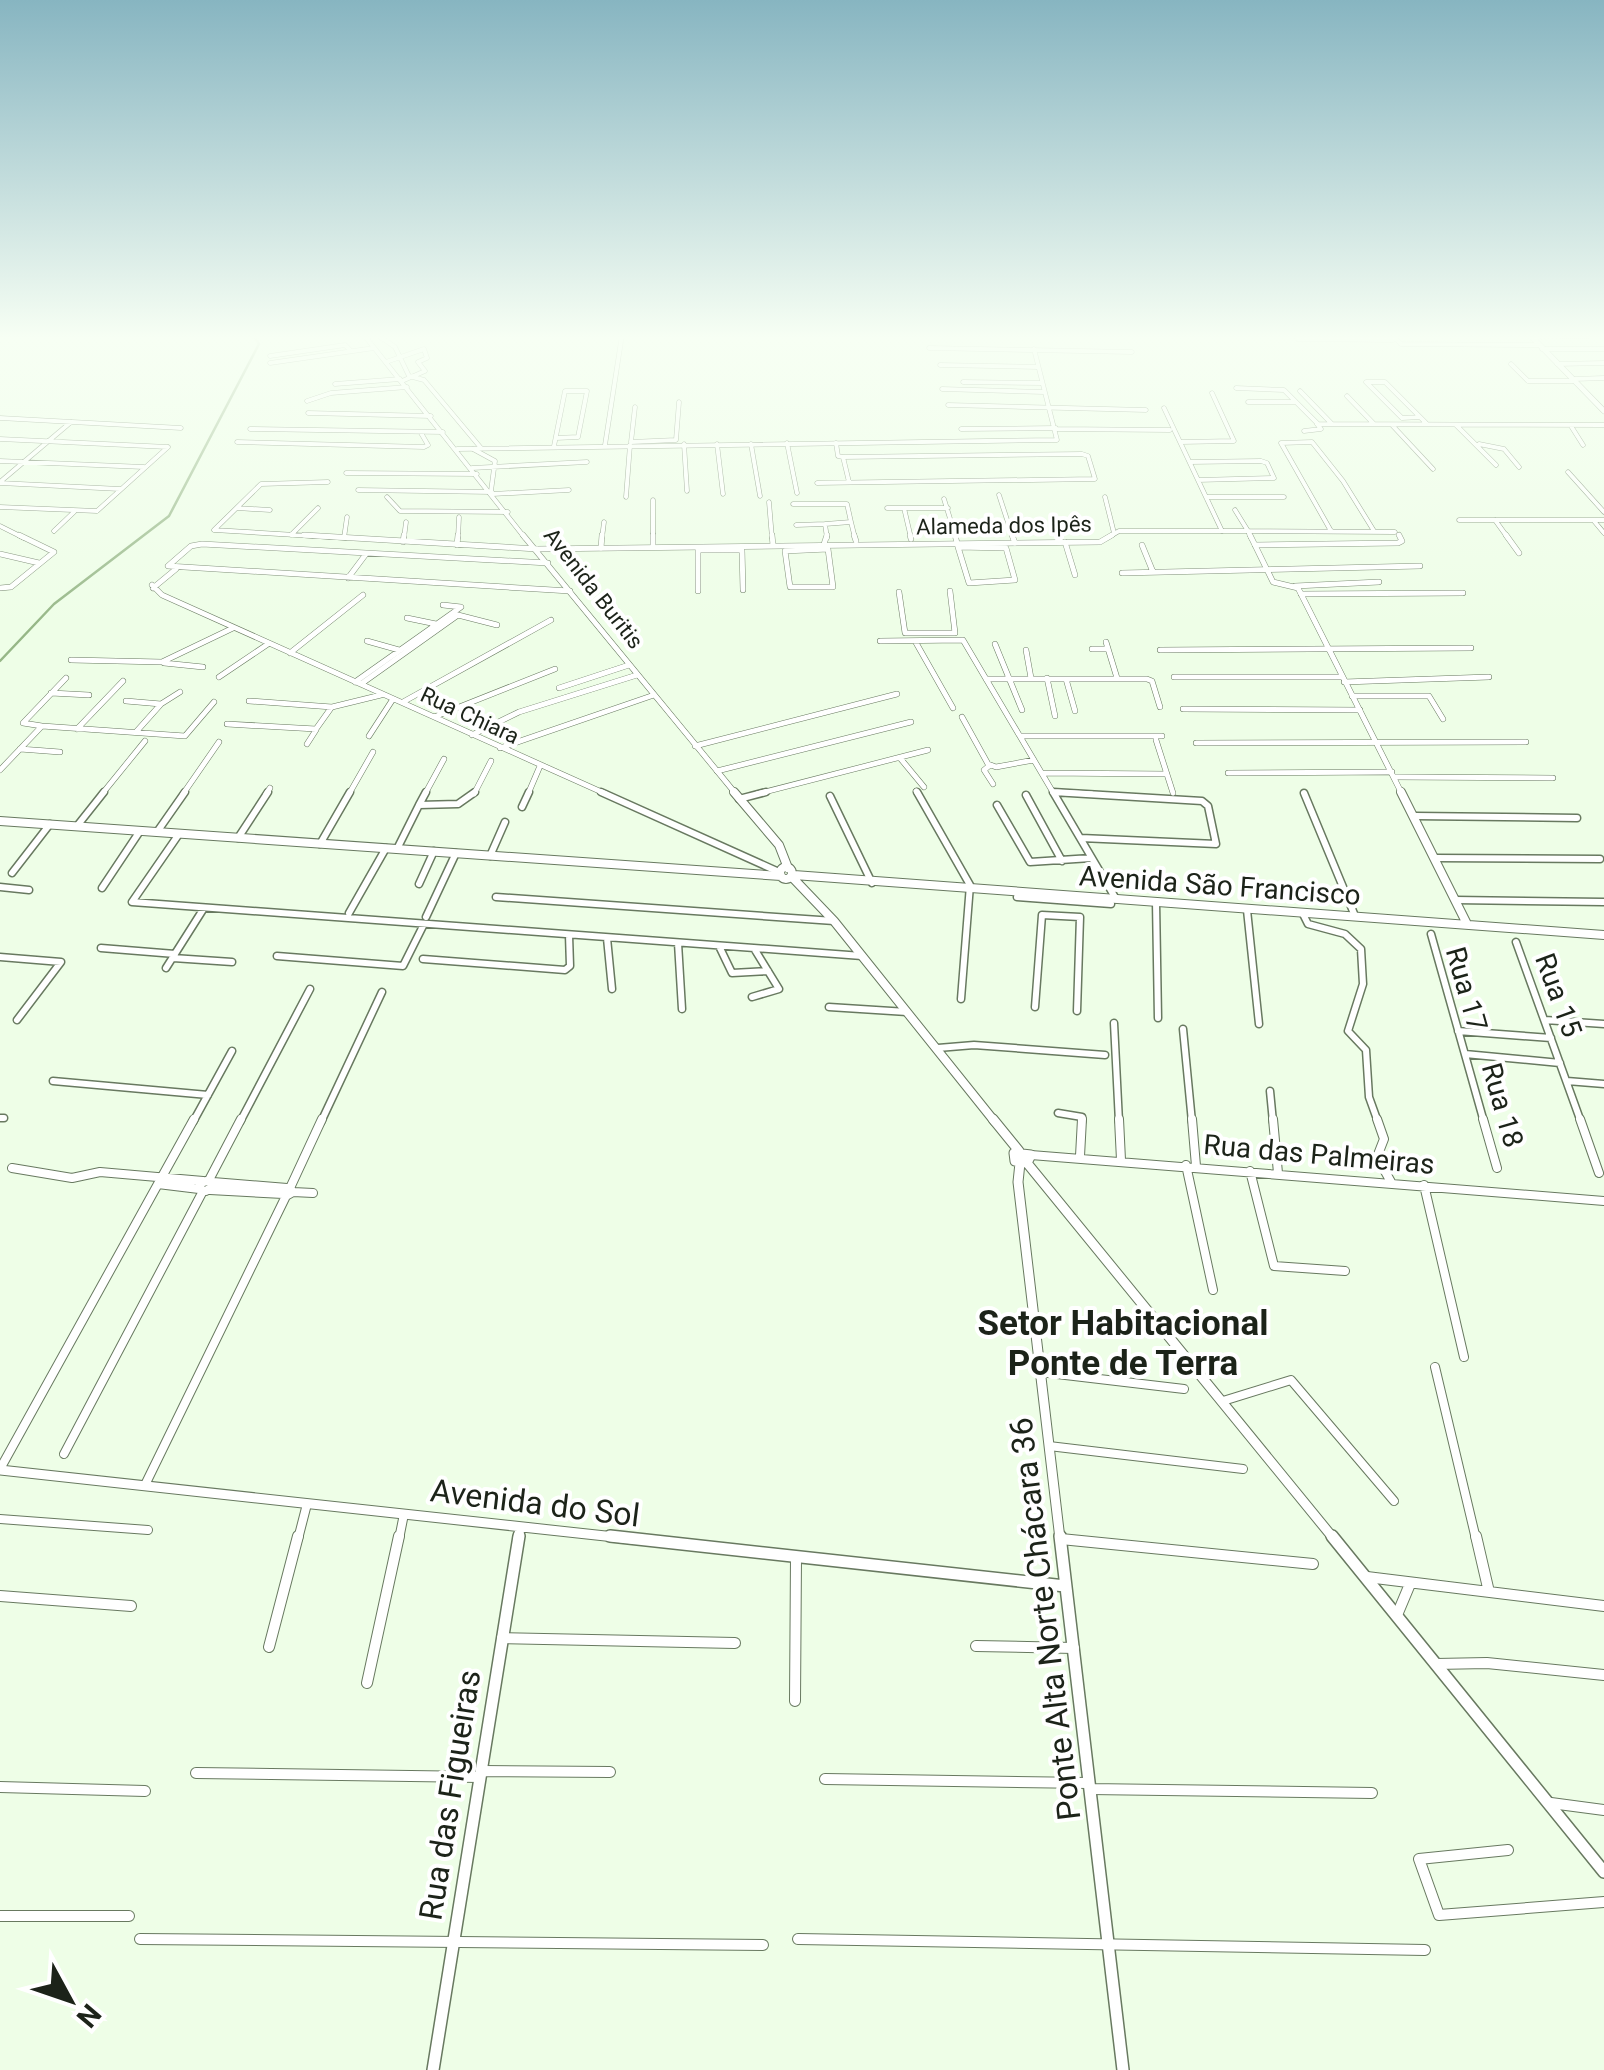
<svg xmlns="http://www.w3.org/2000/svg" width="1604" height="2070" font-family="Roboto,sans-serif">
<rect width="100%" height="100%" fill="#eefee7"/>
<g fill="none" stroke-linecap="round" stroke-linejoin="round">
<path stroke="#96b787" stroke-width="2.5" d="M0 661 54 604 169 516 259 344 253 335"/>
<g stroke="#687960" stroke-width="5">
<path id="minor-far4" d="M1392 335 1401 344 1539 345
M379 336 395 347 409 376 424 380 481 448
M1531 337 1588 336
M1297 339 1393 340
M929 348 1132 352
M1542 349H1604
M270 356 345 345 350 350
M386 362 424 349 427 358 418 362 425 371 402 381
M270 363 374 348
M1511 364 1528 381H1574
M1557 364 1604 363
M940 365 1038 367
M1574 379 1604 378
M963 382 1042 383
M1366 382H1385L1420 417 1402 418Z
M335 384 400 379
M1236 388 1284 390 1318 424 1604 425
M942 389 1044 392
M1300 391 1332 424
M1347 396 1374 424
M307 401 331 393 407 387
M1248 402H1296
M948 405 1146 410
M635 407 631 442 676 440 679 402
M1164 408 1222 531
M308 413 431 416
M1420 417 1426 423
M0 418 181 428
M1392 425 1433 469
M1456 425 1496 465
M1571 426 1583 445
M250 429 443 432
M961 429 1056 428
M1056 429 1170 430
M1304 431 1321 429 1317 424
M0 439 168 447
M237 442 424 447 428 445 421 433
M1181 442 1234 441 1212 393
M787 443 797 493
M836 443 838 456 843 457
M684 444 687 491
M717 444 723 494
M751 444 760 496
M1479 444 1504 449 1519 467
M605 445 622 335
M554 446 565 391H587L578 437 556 438
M473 449 495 461 491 491
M0 461 144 467
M1190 462 1261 461 1267 463 1274 478 1198 480
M472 468 587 462
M1568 472 1604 512
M346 473 477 474
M0 482 71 422
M328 482 261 484 214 530 346 538
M0 483 120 489
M817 483 1095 479 1088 456 1082 454 843 457 849 482
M358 490 492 492
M493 494 569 490
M999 495 1013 538
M387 497 400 511 508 512
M626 497 630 445
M1105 497 1114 533
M1206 497H1284
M944 499 956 538
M653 500V538
M769 502 772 538
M793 504H847L851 522 825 524 827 538
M0 507 97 511 168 447
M237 508 270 510
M887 508H948
M904 508 911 538
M1235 510 1248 531 1395 532
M1459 520H1604
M1495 520 1508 538
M1594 521 1604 533
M851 522 855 538
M796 525 825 524
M0 526 24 538
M54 531 74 512
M1331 531 1281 443 1312 442 1343 481 1374 531
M291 535 318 508
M344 538 347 517
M404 538 406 522
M458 538 459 517
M602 538 604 522"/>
</g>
<g stroke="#687960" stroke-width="6">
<path id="minor-far3" d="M304 535 537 549
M653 535V547
M772 535 773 545
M854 535 856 541
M910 535 911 539
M955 535 958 547
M1012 535 1015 543
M1506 535 1519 553
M403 542 404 535
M1065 542 1075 575
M824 544 827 535
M457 545 458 535
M1142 545 1153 572
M1255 545 1398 543 1402 541 1399 535
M958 547 1006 548 1015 580 969 583Z
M601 548 602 535
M828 549 833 587H790L785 551Z
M0 554 39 563
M548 563 202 544 191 546 168 566 570 591
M1122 573 1420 566
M348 578 366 554
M152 585 162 595 606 794
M1295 586 1379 582
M0 588 11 587 54 552 19 535
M153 588 176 569
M698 591V550H742L743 590
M899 592 905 633H955L950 591
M1301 594 1463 593
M407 618 436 624
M367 641 399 650
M880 641 963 640 1054 794
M915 641 953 708
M1106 642 1117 678
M995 644 1022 710
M1092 649H1107
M1026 650 1031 678
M1160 650 1471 648
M290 653 363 595
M71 660 162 662 233 628
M164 663 203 667
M219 677 268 644
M1174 677H1341
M1047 678 1055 716
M986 679H1147L1152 681 1160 707
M1066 679 1075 711
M355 682 461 607 443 605
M1344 682 1489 677
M361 684 458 615 497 625
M559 688 629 665
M51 693 89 695
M1352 696H1429L1443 719
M126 701 161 704 136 732
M249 701 332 707 381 695
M403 702 551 620
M161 704 180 692
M1183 709 1360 710
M434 717 555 669
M962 717 988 764 996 767 1034 760
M227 724 316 729 331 708
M42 726 23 723 66 678
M77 729 123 681
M472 735 519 712 637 675
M369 736 393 699
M1020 736H1162
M1156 740 1173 793
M1196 743 1526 742
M307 744 316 730
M695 746 897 694
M500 748 654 695
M20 749 60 752
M900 758 924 787
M989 766 984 770 993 784
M0 770 42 726 185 736 214 702
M717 771 911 722
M1042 773 1167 774
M1228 773 1392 772
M1394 777 1553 778
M916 791 918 794
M1053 792 1092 794
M102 794 145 741
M183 794 219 742
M266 794 270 788
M349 794 373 752
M425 794 444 759
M474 794 491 761
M528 794 540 766
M757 794 928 750"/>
</g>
<g stroke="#687960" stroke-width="9">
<path id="minor-far2" d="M601 792 779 872
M917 792 970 885 961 999
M1053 792 1116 899
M1053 792 1202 801 1208 806 1216 844 1081 838
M1304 793 1355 916
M1026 795 1062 861
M830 796 872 883
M739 799 766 792
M419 805 426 792
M997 805 1030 862 1091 858
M522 807 529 792
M1415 816 1577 818
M77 826 104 792
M157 832 185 792
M179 834 132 902 862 956
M238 838 268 792
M320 844 350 792
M397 849 419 805 458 804 475 792
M490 856 505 822
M1435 858 1600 859
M12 873 50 824
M419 884 434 851
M0 887 29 890
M102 888 140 831
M496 897 834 921
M1017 897 1111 904
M1455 900 1604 902
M1156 902 1158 1018
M1247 910 1259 1024
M349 913 386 848
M1303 914 1308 924 1345 934 1361 949 1363 984 1348 1031 1366 1050 1369 1097 1378 1122
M426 917 456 853
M1431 934 1484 1122
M607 938 612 989
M1516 942 1581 1122
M678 943 682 1009
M719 946 732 973 768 971
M101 948 175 954
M277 956 403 966 424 924
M0 957 61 962 17 1020
M173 958 232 962
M423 959 565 970 570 966 569 935
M166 968 204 908
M752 997 779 989 755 950
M829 1007 907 1012
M1035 1007 1042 915 1080 917 1077 1011
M1545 1020 1604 1024
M1114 1023 1119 1122
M1183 1029 1192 1122
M1458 1031 1551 1038
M938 1048 974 1045 1105 1055
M1465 1054 1560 1063
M53 1081 208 1095
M1567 1081 1604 1084
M1270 1091 1273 1122
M1058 1113 1082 1117V1122
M0 1118H4
M193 1122 232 1051
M240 1122 310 989
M321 1122 382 992"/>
</g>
<g stroke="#687960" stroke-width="10">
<path id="minor-far1" d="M1119 1119 1121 1160
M1192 1119 1196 1166
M1273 1119 1278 1173
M1377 1119 1384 1139 1377 1157 1391 1182
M1483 1119 1497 1168
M1580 1119 1599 1173
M1031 1155 1604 1201
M1080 1156 1082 1119
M1186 1165 1213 1290
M12 1168 72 1178 100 1172 203 1181
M1250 1171 1274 1266 1345 1271
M209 1180 213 1186 206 1191 199 1189 201 1183Z
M209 1180 241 1119
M213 1182 287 1188
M158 1184 199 1189
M1424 1185 1464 1357
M290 1188 322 1119
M290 1188 293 1192 286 1196 282 1192Z
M210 1190 283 1194
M293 1192 313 1193
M1435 1367 1476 1539
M1040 1372 1184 1389
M1223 1401 1291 1380 1394 1501
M1049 1446 1243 1469
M64 1454 203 1191
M0 1469 194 1119
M145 1485 286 1196
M0 1519 148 1530
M298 1539 307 1504
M399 1539 404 1514"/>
</g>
<g stroke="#687960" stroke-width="12">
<path id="minor" d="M1476 1536 1489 1592
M1061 1539 1313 1564
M1367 1577 1604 1606
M0 1596 131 1606
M1397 1615 1410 1584
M502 1638 735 1643
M976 1646 1074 1648
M269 1647 298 1536
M1436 1664 1487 1663 1604 1675
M367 1683 399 1536
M795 1701 796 1557
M482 1771 610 1772
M196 1773 480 1777
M825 1779 1088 1783
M0 1787 145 1791
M1090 1789 1372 1793
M1551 1803 1604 1810
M1508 1850 1419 1859 1439 1915 1604 1902
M0 1916H129
M140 1939 763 1945
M798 1939 1425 1950"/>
</g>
<g stroke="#687960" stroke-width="5">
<path id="tertiary-far4" d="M364 335 525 538
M457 449 1057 440 1034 349
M1107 538 1119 531H1248L1251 538"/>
</g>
<g stroke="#687960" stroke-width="6">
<path id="tertiary-far3" d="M523 535 736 794
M1250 535 1273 582 1298 588 1402 794
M537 549 1100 542 1112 535"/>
</g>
<g stroke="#687960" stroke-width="10">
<path id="tertiary-far2" d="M734 792 779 845 788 868
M1401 792 1467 924
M0 821 781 876
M780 873a6 6 0 1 1 12 0a6 6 0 1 1-12 0Z
M794 875 1604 935
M791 876 834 921 995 1122"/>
</g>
<g stroke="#687960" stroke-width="11">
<path id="tertiary-far1" d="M993 1119 1019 1151
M1014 1153 1031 1155 1027 1163 1015 1161Z
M1020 1163 1018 1182 1060 1539
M1027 1163 1334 1539
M0 1470 633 1539
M518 1539 520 1528"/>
</g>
<g stroke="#687960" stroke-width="14">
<path id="tertiary" d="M610 1536 1065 1586
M1060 1536 1123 2070
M1332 1536 1604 1872
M433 2070 519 1536"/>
</g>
<g stroke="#687960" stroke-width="6">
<path id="secondary" d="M1530 335 1604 411"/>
</g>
<use href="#minor-far4" stroke="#fff" stroke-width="4"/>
<use href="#minor-far3" stroke="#fff" stroke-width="5"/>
<use href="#minor-far2" stroke="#fff" stroke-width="6"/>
<use href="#minor-far1" stroke="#fff" stroke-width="8"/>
<use href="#minor" stroke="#fff" stroke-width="10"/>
<use href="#tertiary-far4" stroke="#fff" stroke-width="4"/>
<use href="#tertiary-far3" stroke="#fff" stroke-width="5"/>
<use href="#tertiary-far2" stroke="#fff" stroke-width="8"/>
<use href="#tertiary-far1" stroke="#fff" stroke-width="9"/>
<use href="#tertiary" stroke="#fff" stroke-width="11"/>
<use href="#secondary" stroke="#fff" stroke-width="5"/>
</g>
<linearGradient id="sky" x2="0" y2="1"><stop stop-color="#87b5c1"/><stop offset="0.54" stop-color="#f7fff4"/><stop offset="1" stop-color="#f7fff4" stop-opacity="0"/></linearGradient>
<rect width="1604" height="625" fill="url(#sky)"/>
<g text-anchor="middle" stroke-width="8" stroke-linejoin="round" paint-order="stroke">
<g font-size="22" fill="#1c2319" stroke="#fff">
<text transform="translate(1004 525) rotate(-1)" y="8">Alameda dos Ipês</text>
<text transform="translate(594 588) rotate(52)" y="8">Avenida Buritis</text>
<text transform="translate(470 715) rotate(25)" y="8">Rua Chiara</text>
</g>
<g font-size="28" fill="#1c2319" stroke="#fff">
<text transform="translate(1220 885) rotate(4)" y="10">Avenida São Francisco</text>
<text transform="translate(1467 989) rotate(74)" y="10">Rua 17</text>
<text transform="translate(1559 995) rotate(70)" y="10">Rua 15</text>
<text transform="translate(1503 1105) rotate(74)" y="10">Rua 18</text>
<text transform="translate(1319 1154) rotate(5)" y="10">Rua das Palmeiras</text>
</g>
<g font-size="32" fill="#1c2319" stroke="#fff">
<text transform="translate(535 1503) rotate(7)" y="11">Avenida do Sol</text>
<text transform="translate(1045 1619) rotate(-97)" y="11">Ponte Alta Norte Chácara 36</text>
<text transform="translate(450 1795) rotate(-81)" y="11">Rua das Figueiras</text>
</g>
<g font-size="35" font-weight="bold" fill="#1c2319" stroke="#fff">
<text x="1123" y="1335">Setor Habitacional<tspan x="1123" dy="40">Ponte de Terra</tspan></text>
</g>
</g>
<g transform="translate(70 2000) rotate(130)" stroke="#ffffff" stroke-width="8" paint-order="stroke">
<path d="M0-8L18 38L0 25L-18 38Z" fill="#1c2319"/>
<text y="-15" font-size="28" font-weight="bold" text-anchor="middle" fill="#1c2319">N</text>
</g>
</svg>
